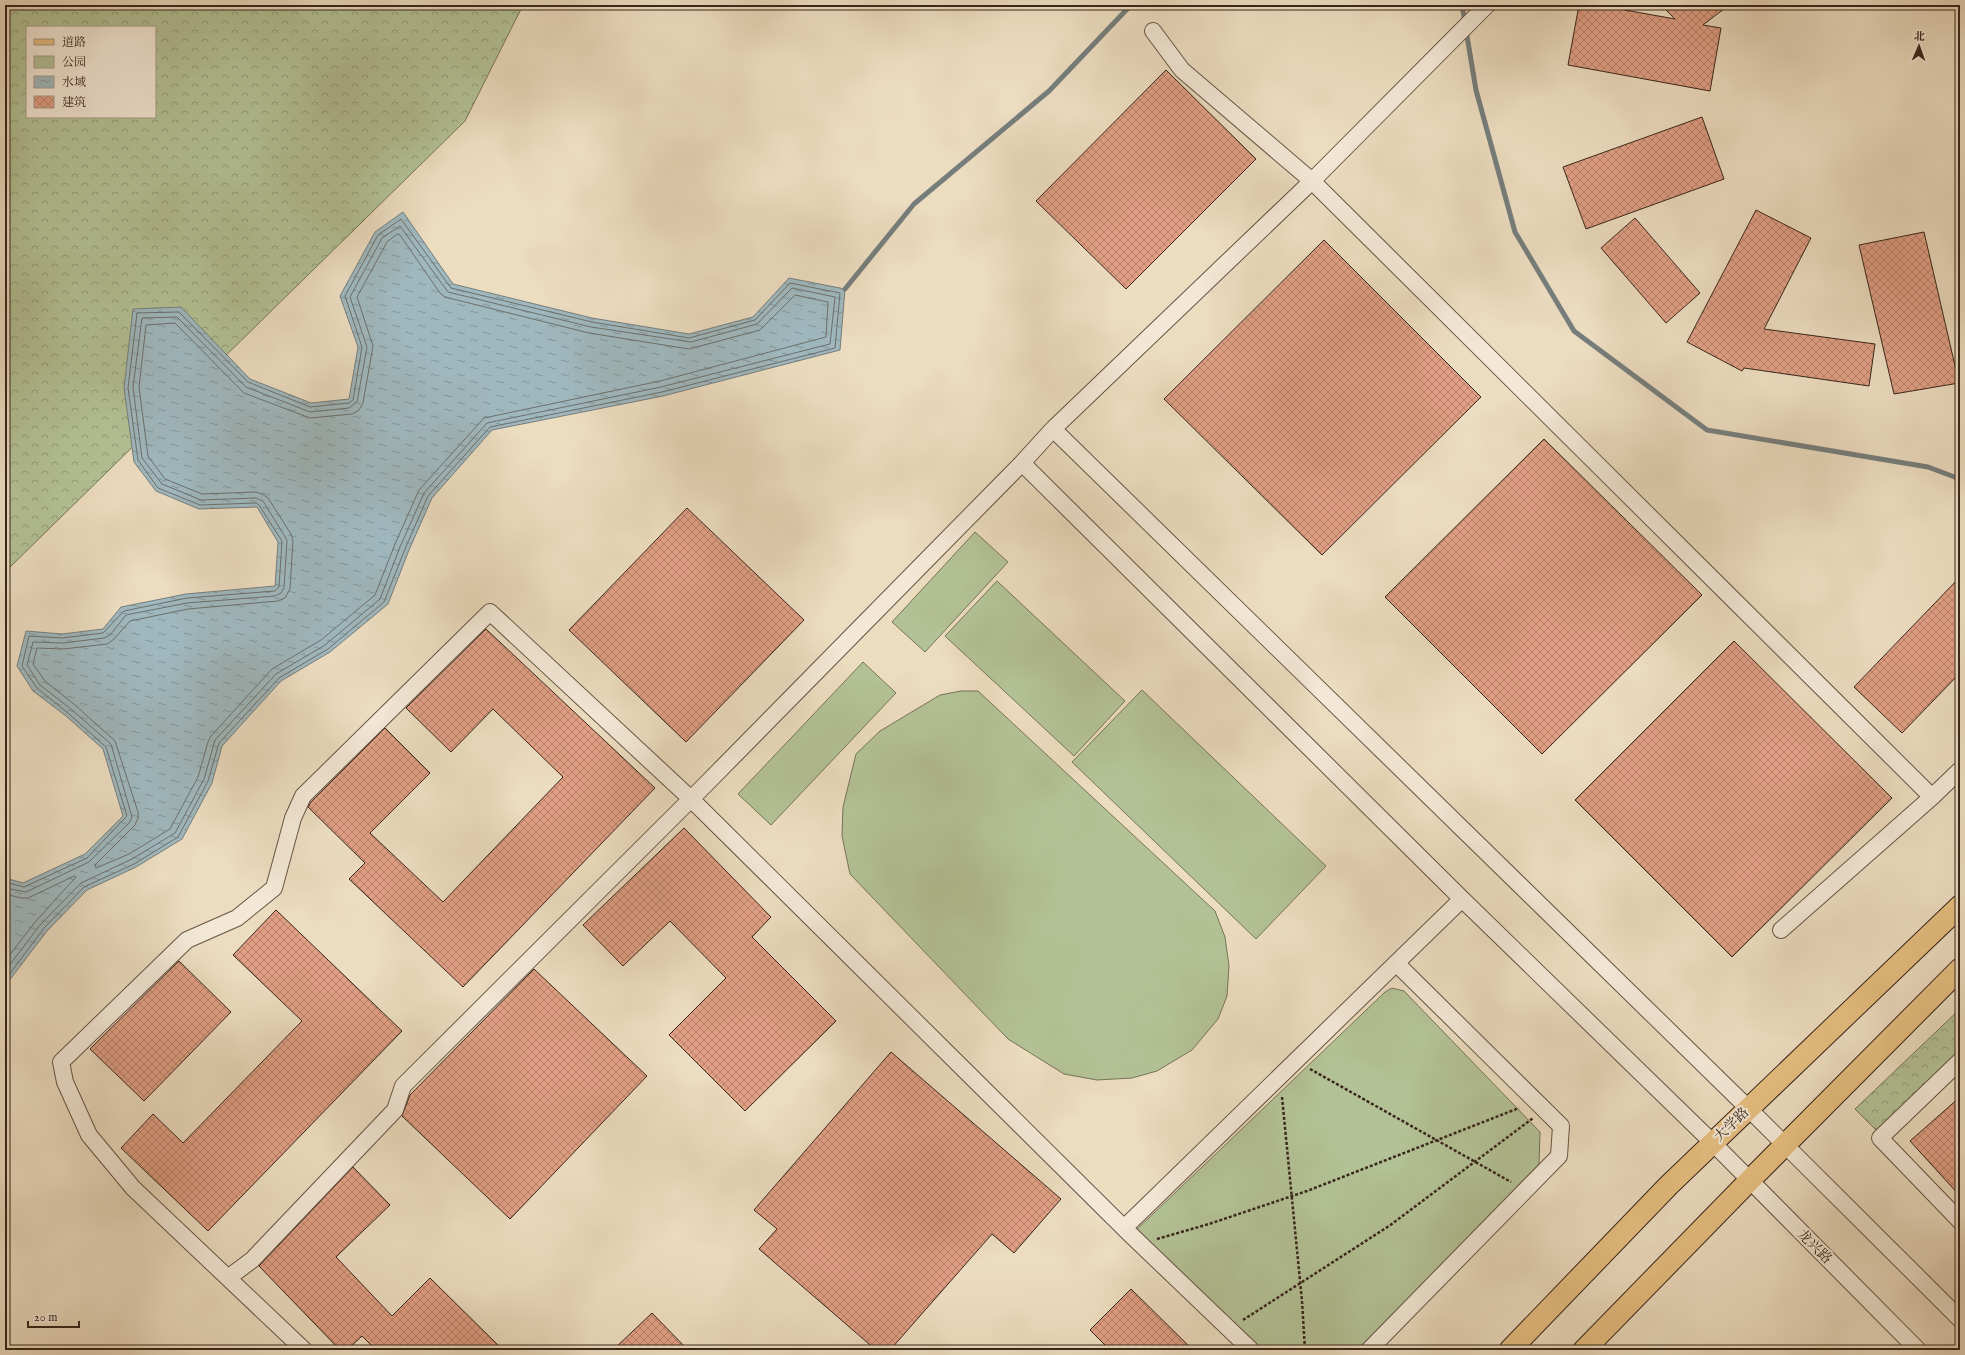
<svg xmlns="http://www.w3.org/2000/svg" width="1965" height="1355" font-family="'IM FELL English','Noto Serif SC',serif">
<defs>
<pattern id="forest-crowns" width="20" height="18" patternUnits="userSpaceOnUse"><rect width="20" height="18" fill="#b3c296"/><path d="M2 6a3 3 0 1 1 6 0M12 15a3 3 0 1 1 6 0" fill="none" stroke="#939d7a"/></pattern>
<pattern id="water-ripples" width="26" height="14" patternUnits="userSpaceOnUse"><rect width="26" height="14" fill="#9fb8be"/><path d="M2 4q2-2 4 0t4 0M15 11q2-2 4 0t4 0" fill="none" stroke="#83959a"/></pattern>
<pattern id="building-cross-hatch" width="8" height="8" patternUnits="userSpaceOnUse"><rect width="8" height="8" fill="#e09f84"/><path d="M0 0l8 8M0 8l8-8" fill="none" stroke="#b7816b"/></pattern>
</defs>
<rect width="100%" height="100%" fill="#ecdcc0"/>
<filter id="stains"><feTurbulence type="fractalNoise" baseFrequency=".005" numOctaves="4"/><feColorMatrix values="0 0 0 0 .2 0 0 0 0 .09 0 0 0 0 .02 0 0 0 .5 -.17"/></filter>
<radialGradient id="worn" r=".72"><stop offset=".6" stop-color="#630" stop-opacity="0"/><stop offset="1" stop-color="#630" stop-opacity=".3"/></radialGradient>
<path fill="#b3c296" stroke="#767458" d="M975 532 1008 562 925 652 892 622Z
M997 581 1125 701 1074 756 945 636Z
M863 662 896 693 771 825 738 794Z
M1142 690 1326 866 1256 939 1072 762Z
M961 691H978L1215 911 1225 937 1229 966 1227 996 1218 1019 1192 1050 1157 1071 1132 1078 1097 1080 1064 1074 1008 1039 850 874 842 836 843 807 856 754 880 731 940 695Z
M1392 988 1404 991 1540 1132 1539 1164 1366 1350H1251L1131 1235 1385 992Z"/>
<path fill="url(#forest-crowns)" stroke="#767458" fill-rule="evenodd" d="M5 5H523L465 121 5 572ZM27 27H155V117H27Z
M1960 1009V1054L1878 1132 1855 1109Z"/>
<path fill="url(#water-ripples)" stroke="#767e7c" d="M403 212 453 284 592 318 689 334 753 317 789 278 845 289 840 350 663 396 492 430 432 498 409 550 388 604 330 652 281 681 222 746 212 783 182 839 136 867 87 890 47 931 5 986V878L23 883 85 854 123 816 103 749 66 716 33 691 17 666 26 631 62 634 103 629 121 607 186 594 275 586 278 542 257 507 199 509 156 491 134 462 124 388 133 309 181 307 250 379 311 403 349 399 358 347 340 296 375 232Z"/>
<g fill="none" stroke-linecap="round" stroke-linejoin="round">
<path stroke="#6c6f6c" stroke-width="1" d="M398 234 400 235 440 293 445 297 589 333 689 349 760 330 795 295 828 302 826 337 660 381 484 418 419 490 395 544 375 595 321 640 272 669 211 736 208 742 198 777 170 829 129 854 96 868 95 865 135 825 138 818V812L115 741 75 705 45 681 33 664 37 648 63 649 107 644 113 640 130 621 188 609 278 601 285 598 290 589 293 541 291 534 268 498 262 494 256 492 202 494 165 479 148 456 139 387 146 325 175 323 244 393 310 418 352 414 359 410 363 403 373 346 357 297 387 242Z
M5 882 24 887 87 858 127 816 106 747 68 713 37 688 22 666 29 636 62 638 103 633 124 611 187 598 275 591 279 587 282 541 259 505 256 503 200 505 158 488 138 460 128 388 137 313 179 312 248 382 310 407 349 403 353 400 362 347 345 296 378 235 401 219 451 288 592 322 689 338 755 320 790 283 840 293 835 348 662 392 490 427 428 496 405 549 384 602 328 649 279 678 219 743 208 781 178 837 134 864 84 887 44 928 5 980
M5 888 26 892 89 862 129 823 132 817 111 744 71 709 40 685 27 665 33 642 63 643 104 638 110 635 126 615 187 603 275 596 281 593 284 588 287 540 263 501 256 498 201 500 162 484 142 458 133 387 142 318 177 317 246 387 310 412 349 408 357 402 367 347 350 297 382 238 400 226 448 292 591 327 691 342 757 324 792 288 835 297 830 344 661 387 487 423 424 493 400 547 380 599 325 645 276 674 215 740 204 779 175 833 132 859 81 883 40 925 5 971
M5 894 21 898H28L74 876 76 877 36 921 5 961"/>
<path stroke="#767e7c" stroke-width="5" d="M1462 5 1465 22
M1466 30 1476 90 1515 232 1574 331 1707 430 1928 467 1960 479
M845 289 914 204 1049 91 1131 5"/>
</g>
<path fill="url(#building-cross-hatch)" stroke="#38261a" d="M1579 5H1597L1675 19 1661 5H1729L1703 25 1721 28 1710 91 1568 65Z
M1166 70 1256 159 1126 289 1036 201Z
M1702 117 1724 179 1586 229 1563 167Z
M1756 210 1811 238 1764 329 1875 344 1869 386 1744 368 1742 371 1687 342Z
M1635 218 1700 293 1666 323 1601 248Z
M1924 232 1959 383 1894 394 1859 245Z
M1324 240 1481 397 1322 555 1164 399Z
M1544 439 1702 595 1542 754 1385 597Z
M687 508 804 620 686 742 569 630Z
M1960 577V673L1902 733 1854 687Z
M486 629 655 788 463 987 349 879 365 863 308 807 311 802 385 728 430 773 370 833 443 902 563 777 493 709 451 752 406 708Z
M1734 641 1892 798 1732 957 1575 800Z
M684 828 771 917 752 937 836 1021 745 1111 669 1035 726 978 670 921 623 966 583 925Z
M276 910 402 1031 208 1231 121 1148 153 1114 183 1143 302 1021 233 955Z
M179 961 231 1012 144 1101 90 1049Z
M534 969 647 1076 510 1219 402 1116 410 1095Z
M891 1052 1061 1199 1014 1253 992 1234 890 1350H876L759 1249 777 1229 754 1210Z
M1960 1097V1196L1910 1141Z
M353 1167 390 1205 336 1257 392 1316 430 1278 503 1350H376L362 1336 347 1350H340L259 1266Z
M1131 1289 1193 1350H1110L1090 1330Z
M652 1313 688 1350H613Z"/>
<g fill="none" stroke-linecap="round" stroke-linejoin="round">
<g stroke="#655444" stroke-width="18">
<path id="minor" d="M1153 31 1182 70 1312 181 1932 797
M1053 429 1312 181 1487 5
M1022 463 1462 899 1712 1142 1918 1350
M1781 930 1932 797 1960 770
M1960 1061 1880 1138 1960 1221
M1124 1228 1462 899
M228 1278 133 1188 89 1135 65 1082 61 1062 187 940 237 918 274 888 293 818 303 796 490 612 691 799 1131 1235 1251 1350
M304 1350 228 1278 252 1260 395 1110 403 1086 706 784 1022 463 1053 429 1748 1108 1960 1319
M1369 1350 1559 1156 1561 1126 1396 963"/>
</g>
<g stroke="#38261a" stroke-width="23">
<path id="major" d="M1510 1350 1669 1185 1960 906
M1584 1350 1750 1180 1960 969"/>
</g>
<path stroke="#38261a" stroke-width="2.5" stroke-dasharray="3 2" stroke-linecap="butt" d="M1310 1069 1511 1182
M1282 1097 1302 1301 1305 1350
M1157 1239 1209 1224 1307 1191 1519 1108
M1243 1320 1389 1226 1533 1118"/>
<use href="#minor" stroke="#f3e8d6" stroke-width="16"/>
<use href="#major" stroke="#e6be80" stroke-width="21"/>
</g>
<g text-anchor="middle" stroke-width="4" stroke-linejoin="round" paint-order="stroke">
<g font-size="14" fill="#38261a" stroke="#f3e8d6">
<text transform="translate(1731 1124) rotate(-44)" y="5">大学路</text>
<text transform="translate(1815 1246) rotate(45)" y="5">龙兴路</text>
</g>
</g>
<rect width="1965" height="1355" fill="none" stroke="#ecdcc0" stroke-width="20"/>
<rect x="6" y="6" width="1953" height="1343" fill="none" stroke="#38261a" stroke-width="2"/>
<rect x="10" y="10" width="1945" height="1335" fill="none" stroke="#38261a"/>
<rect x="26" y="26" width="130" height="92" fill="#f3e8d6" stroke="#a89a8b"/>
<rect x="34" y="39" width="20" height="6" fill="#e6be80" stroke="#a89a8b"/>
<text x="62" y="46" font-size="12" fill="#38261a">道路</text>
<rect x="34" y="56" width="20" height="12" fill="#b3c296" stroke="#a89a8b"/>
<text x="62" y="66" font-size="12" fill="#38261a">公园</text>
<rect x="34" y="76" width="20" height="12" fill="url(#water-ripples)" stroke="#a89a8b"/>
<text x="62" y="86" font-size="12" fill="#38261a">水域</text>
<rect x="34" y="96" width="20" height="12" fill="url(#building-cross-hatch)" stroke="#a89a8b"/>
<text x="62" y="106" font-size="12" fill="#38261a">建筑</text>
<g transform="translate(1919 46) rotate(2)" stroke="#f3e8d6" stroke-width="3" paint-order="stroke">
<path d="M0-3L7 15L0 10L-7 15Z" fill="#38261a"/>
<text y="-6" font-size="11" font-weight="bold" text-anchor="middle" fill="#38261a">北</text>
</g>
<path d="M28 1321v6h51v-6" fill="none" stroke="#38261a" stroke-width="2"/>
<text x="34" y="1321" font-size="12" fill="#38261a" stroke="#f3e8d6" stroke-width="3" paint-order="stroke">20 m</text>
<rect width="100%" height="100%" filter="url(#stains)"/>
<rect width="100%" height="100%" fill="url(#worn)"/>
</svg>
